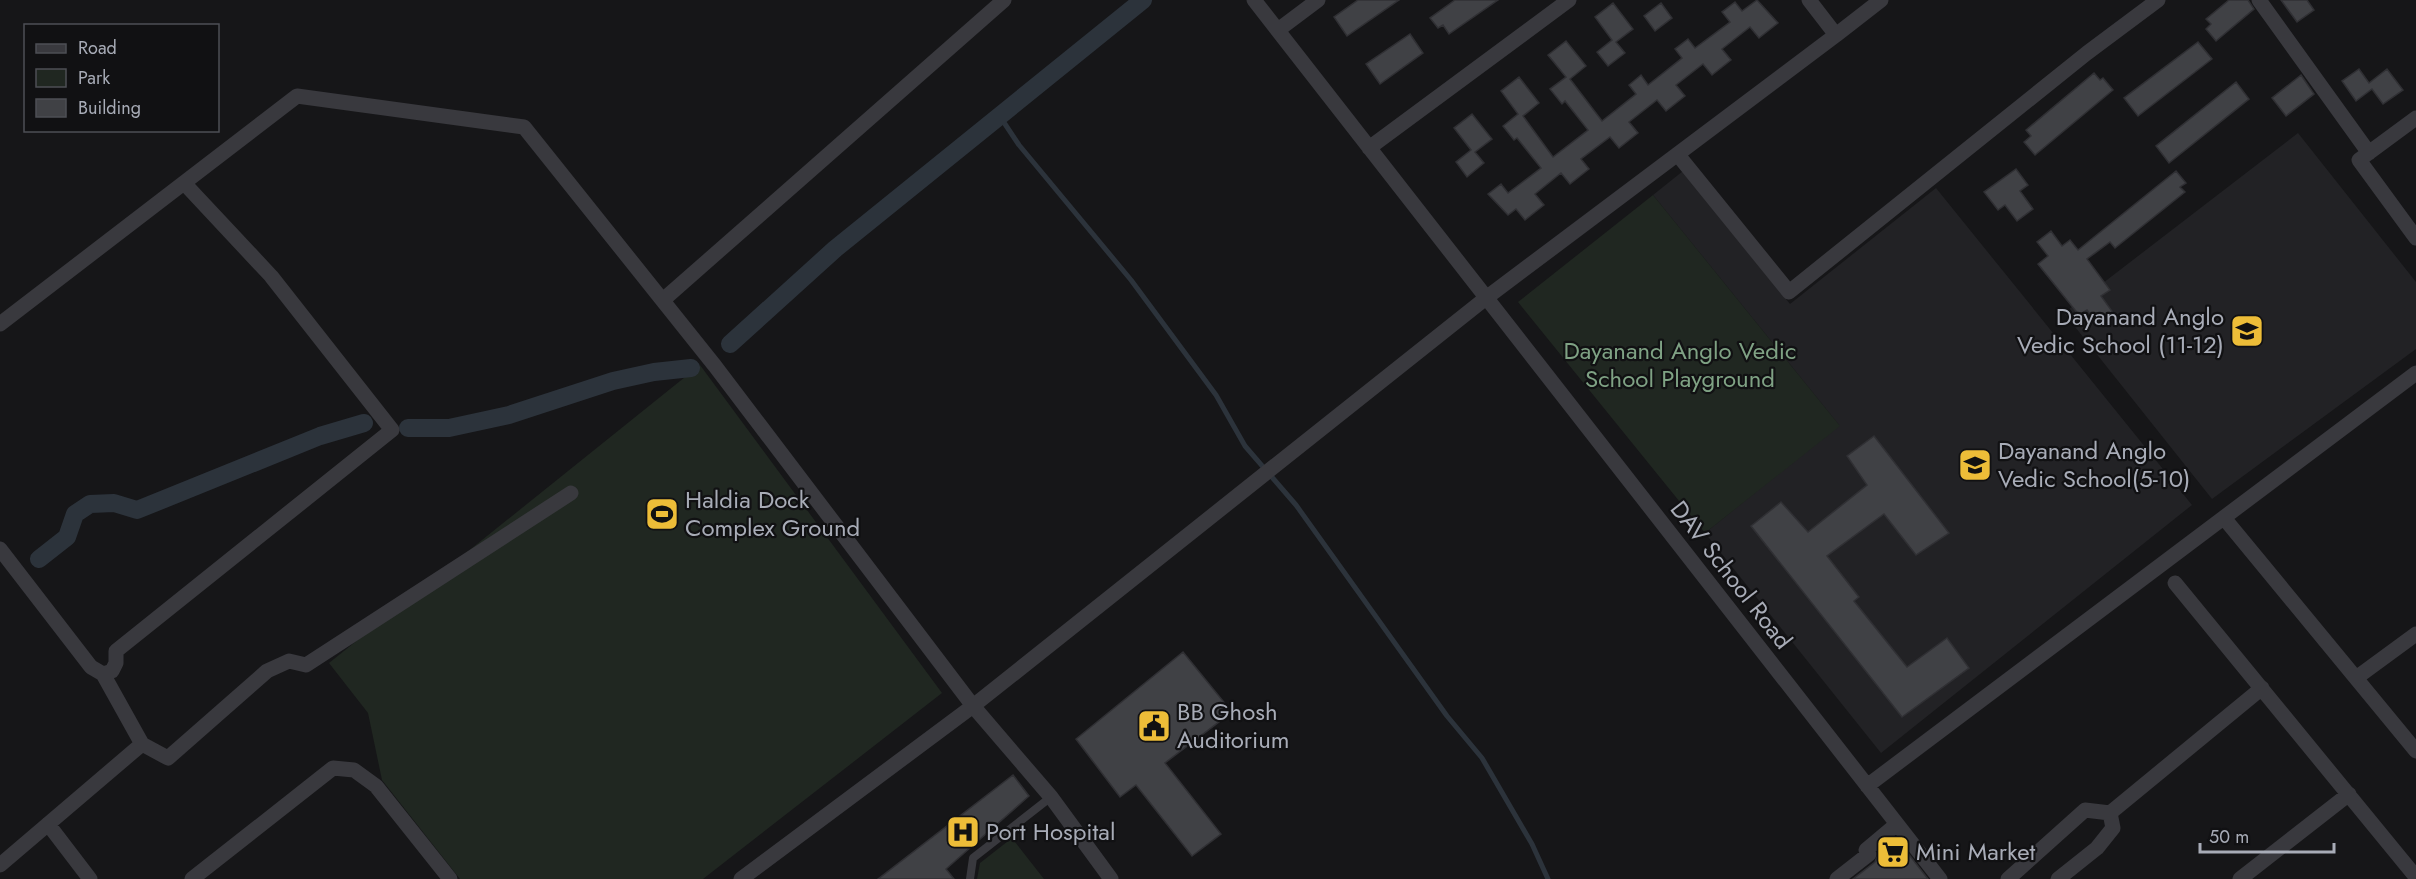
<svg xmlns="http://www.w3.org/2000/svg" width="2416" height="879" font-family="Jost,sans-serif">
<rect width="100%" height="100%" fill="#161618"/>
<path fill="#222225" d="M2298 133 2416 282V349L2212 499 2064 313Z
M1683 171 1790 304 1936 188 2192 505 1881 753 1705 533 1839 425 1653 195Z"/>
<path fill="#202721" d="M1653 195 1840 426 1705 533 1518 302Z
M700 365 942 693 703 879H460L382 780 368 713 329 663Z
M1012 838 1044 879H977L980 863Z"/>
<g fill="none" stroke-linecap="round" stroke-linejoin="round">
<path stroke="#2c333b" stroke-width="5" d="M999 115 1019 145 1131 280 1216 395 1245 446 1296 505 1447 716 1482 758 1532 844 1548 879"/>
<path stroke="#2c333b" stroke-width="18" d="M730 344 835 249 1143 0
M408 428H449L509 415 613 381 654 372 691 368
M39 559 67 537 75 514 90 504 114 503 137 510 320 436 364 423"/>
</g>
<path fill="#404145" stroke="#303034" stroke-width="1.5" d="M1358 0H1399L1347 36 1334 17Z
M1455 0H1498L1449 34 1443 25 1438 28 1430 18Z
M1757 0 1778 23 1759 38 1750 27 1722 49 1731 60 1712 75 1703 64 1676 85 1685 96 1666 111 1657 100 1629 122 1638 133 1619 148 1610 137 1581 159 1589 169 1570 184 1561 173 1535 194 1544 205 1525 220 1516 209 1508 215 1488 194 1501 184 1508 193 1541 168 1517 138 1514 140 1503 126 1518 114 1501 91 1519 77 1539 103 1523 116 1553 157 1588 130 1565 101 1562 104 1550 89 1566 77 1548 55 1566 41 1586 66 1570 79 1602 121 1636 94 1629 85 1641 75 1648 85 1682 58 1675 49 1688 39 1695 48 1730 22 1722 12 1735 2 1742 11Z
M2229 0H2248L2254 9 2216 41 2206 29 2211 24 2206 19Z
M2281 0H2307L2314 10 2297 22Z
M1613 3 1633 29 1616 42 1625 53 1608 66 1597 52 1612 40 1595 17Z
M1661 3 1672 18 1655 31 1644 16Z
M1410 34 1423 53 1380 84 1366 64Z
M2198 42 2212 59 2138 116 2124 98Z
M2359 69 2369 83 2387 69 2403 90 2383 104 2372 89 2356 101 2342 81Z
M2094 73 2100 80 2103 78 2113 90 2035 155 2024 142 2031 136 2026 130Z
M2301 75 2314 94 2286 116 2272 98Z
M2236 82 2249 99 2169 163 2156 146Z
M1472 114 1492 139 1475 152 1484 163 1467 177 1456 162 1471 150 1454 128Z
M2016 169 2028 185 2020 191 2033 209 2017 221 2005 205 1998 210 1984 192Z
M2176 171 2186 183 2180 187 2185 192 2115 248 2110 242 2087 259 2110 290 2101 296 2114 314 2099 326 2087 310 2079 315 2038 264 2048 256 2037 242 2051 231 2062 246 2070 240 2078 250Z
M1874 436 1949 533 1916 555 1884 514 1827 556 1859 597 1854 601 1907 667 1947 638 1969 668 1902 717 1751 526 1781 502 1808 532 1867 485 1847 456Z
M1183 652 1232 712 1165 763 1221 834 1192 856 1136 785 1120 797 1076 739Z
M1013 775 1029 796 946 869 954 879H878Z
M1896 838 1928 879H1853L1875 862 1879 852Z"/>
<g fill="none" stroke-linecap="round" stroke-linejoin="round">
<path stroke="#39393e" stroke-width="8" d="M970 879 973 858 1051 797"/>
<path stroke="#39393e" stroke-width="15" d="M1254 0 1940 879
M1809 0 1836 35 1881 0
M2259 0 2369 153
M1278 30 1318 0
M2416 118 2359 160 2416 238
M1369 148 1569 0
M1678 155 1789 292 2087 53 2158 0
M663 300 1004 0
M0 324 297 96 524 127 715 366 973 706 1051 797 1111 879
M2224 518 2416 751
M0 549 91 667 103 674 112 671 116 663V651L392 430 271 276 184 183
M2175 583 2416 877
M2356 678 2416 634
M142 744 168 758 267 671 289 661 306 665 571 493
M1867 786 2416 373
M48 824 90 879
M0 865 142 744 103 674
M192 879 333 768 354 770 376 786 450 879
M741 879 973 706 1486 298 1836 35
M1837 879 1869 854 1866 850 1897 824
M2008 879 2085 810 2110 813
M2058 879 2097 848 2113 828 2110 813 2262 688
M2240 879 2349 794"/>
</g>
<defs>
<g id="school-square" transform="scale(1.725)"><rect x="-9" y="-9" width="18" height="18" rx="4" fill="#edbd38" stroke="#111113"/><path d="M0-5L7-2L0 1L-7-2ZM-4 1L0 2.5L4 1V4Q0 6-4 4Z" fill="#111"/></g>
<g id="stadium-square" transform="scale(1.725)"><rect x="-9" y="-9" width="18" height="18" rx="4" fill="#edbd38" stroke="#111113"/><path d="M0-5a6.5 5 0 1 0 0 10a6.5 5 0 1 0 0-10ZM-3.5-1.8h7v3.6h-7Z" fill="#111"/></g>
<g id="civic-square" transform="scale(1.725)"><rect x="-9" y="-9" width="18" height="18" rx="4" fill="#edbd38" stroke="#111113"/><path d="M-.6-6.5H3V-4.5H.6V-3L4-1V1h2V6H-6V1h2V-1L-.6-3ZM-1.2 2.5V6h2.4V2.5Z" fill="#111"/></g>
<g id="hospital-square" transform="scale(1.725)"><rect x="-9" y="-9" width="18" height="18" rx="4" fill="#edbd38" stroke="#111113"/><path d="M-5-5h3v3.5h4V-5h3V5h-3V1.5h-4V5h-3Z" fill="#111"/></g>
<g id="supermarket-square" transform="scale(1.725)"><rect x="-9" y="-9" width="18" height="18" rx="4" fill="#edbd38" stroke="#111113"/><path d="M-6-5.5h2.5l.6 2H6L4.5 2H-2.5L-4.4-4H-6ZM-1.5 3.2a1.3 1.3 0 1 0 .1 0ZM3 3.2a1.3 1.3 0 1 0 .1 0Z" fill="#111"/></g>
</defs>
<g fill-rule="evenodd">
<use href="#school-square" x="2247" y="331"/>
<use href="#school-square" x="1975" y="465"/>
<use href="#stadium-square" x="662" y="514"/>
<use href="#civic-square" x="1154" y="726"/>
<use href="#hospital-square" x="963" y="832"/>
<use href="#supermarket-square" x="1893" y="852"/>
</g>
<g text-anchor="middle" stroke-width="4.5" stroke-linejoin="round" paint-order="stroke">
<g font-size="24" fill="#a8acb7" stroke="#111113" text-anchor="start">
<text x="2224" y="325" text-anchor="end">Dayanand Anglo<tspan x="2224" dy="28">Vedic School (11-12)</tspan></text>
<text x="1998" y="459">Dayanand Anglo<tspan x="1998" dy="28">Vedic School(5-10)</tspan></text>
<text x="685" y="508">Haldia Dock<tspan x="685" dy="28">Complex Ground</tspan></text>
<text x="1177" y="720">BB Ghosh<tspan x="1177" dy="28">Auditorium</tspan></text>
<text x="986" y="840">Port Hospital</text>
<text x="1916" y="860">Mini Market</text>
</g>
<g font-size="24" fill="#7fa284" stroke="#111113">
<text x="1680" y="359">Dayanand Anglo Vedic<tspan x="1680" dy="28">School Playground</tspan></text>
</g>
<g font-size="24" fill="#a8acb7" stroke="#111113">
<text transform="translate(1731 575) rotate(52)" y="8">DAV School Road</text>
</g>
</g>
<rect x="24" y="24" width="195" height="108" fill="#111113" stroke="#4d4f55" stroke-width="1.5"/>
<rect x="36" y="44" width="30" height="9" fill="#39393e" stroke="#4d4f55" stroke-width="1.5"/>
<text x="78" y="54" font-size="18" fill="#a8acb7">Road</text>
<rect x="36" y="69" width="30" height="18" fill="#202721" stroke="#4d4f55" stroke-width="1.5"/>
<text x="78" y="84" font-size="18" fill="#a8acb7">Park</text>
<rect x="36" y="99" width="30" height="18" fill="#404145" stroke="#4d4f55" stroke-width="1.5"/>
<text x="78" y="114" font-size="18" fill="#a8acb7">Building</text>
<path d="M2200 843v9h134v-9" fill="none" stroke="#a8acb7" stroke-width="3"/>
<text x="2209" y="843" font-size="18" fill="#a8acb7" stroke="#111113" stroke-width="4.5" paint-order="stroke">50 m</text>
</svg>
